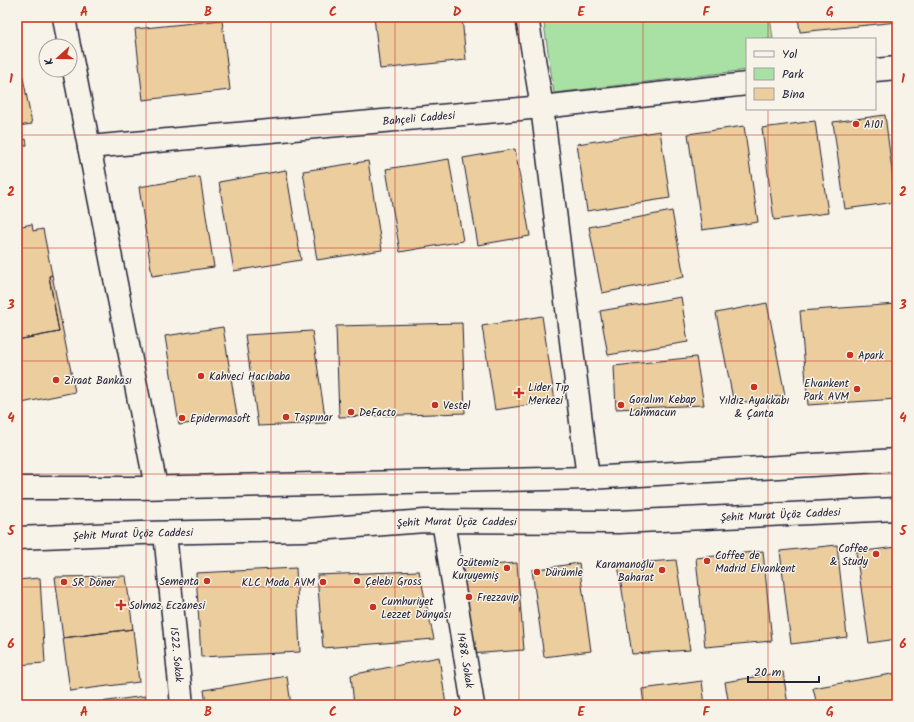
<svg xmlns="http://www.w3.org/2000/svg" width="914" height="722" font-family="Kalam,sans-serif">
<rect width="100%" height="100%" fill="#f7f3e8"/>
<filter id="ink" filterUnits="userSpaceOnUse"><feTurbulence type="fractalNoise" baseFrequency=".025" numOctaves="2"/><feDisplacementMap in="SourceGraphic" scale="8" xChannelSelector="R" yChannelSelector="G"/><feConvolveMatrix kernelMatrix="1 2 1 2 8 2 1 2 1" color-interpolation-filters="sRGB"/></filter>
<g filter="url(#ink)">
<path fill="#a9e0a3" stroke="#66816f" d="M543 17H770L773 39H747V70L554 93Z"/>
<path fill="#ebcd9e" stroke="#22223b" d="M374 17H462L466 60 380 69Z
M798 17H897V22L800 32Z
M222 20 230 90 143 100 135 29Z
M17 67H21L32 124 18 126 21 140 26 139 27 145 17 147Z
M885 115 896 202 845 209 833 122Z
M815 121 828 213 774 220 762 128Z
M744 126 758 222 702 230 688 134Z
M660 131 670 198 587 211 577 144Z
M515 149 530 236 478 245 463 158Z
M449 159 463 241 400 252 386 169Z
M368 161 382 250 317 260 303 171Z
M286 170 301 260 234 271 219 182Z
M200 177 214 267 152 276 139 187Z
M672 211 684 277 602 293 589 227Z
M32 224 33 231 43 229 52 275 49 276 59 332 17 340V227Z
M52 275 75 392 17 404V340L59 332 49 276Z
M681 297 688 342 608 355 600 311Z
M767 303 785 395 734 404 716 313Z
M897 304V399L808 405 800 311Z
M542 316 555 401 495 410 482 326Z
M462 323 465 413 339 417 336 326Z
M223 327 237 416 179 425 165 336Z
M312 331 326 423 258 426 245 335Z
M696 357 704 405 616 409 614 366Z
M837 545 847 637 791 644 780 551Z
M897 547V639L869 643 856 552Z
M763 551 772 641 705 647 696 558Z
M676 560 690 650 632 654 618 564Z
M517 563 524 650 470 654 463 567Z
M579 563 591 651 544 657 532 570Z
M296 568 300 652 201 657 196 573Z
M419 571 434 639 323 648 317 575Z
M126 576 133 629 63 638 55 577Z
M40 578 45 663 17 665V580Z
M133 629 139 682 70 691 63 638Z
M439 657 446 705H354L351 675Z
M783 672 788 705H729L725 682Z
M897 673V705H817L813 688Z
M287 676 291 705H206L204 690Z
M702 681 705 705H644L642 689Z
M145 696 146 705H78Z
M623 701 624 705H593Z"/>
<g fill="none" stroke-linecap="round" stroke-linejoin="round">
<g stroke="#22223b" stroke-width="25">
<g id="minor">
<path d="M64 17 69 46"/>
<path d="M527 17 542 107 588 478"/>
<path d="M70 50 156 487"/>
<path d="M875 70 897 68"/>
<path id="s1" d="M89 147 542 107 747 84"/>
<path id="s2" d="M443 521 473 705"/>
<path id="s3" d="M165 533 182 705"/>
</g>
</g>
<g stroke="#22223b" stroke-width="25">
<g id="secondary">
<path d="M17 488H137L588 478 897 460"/>
<path id="s4" d="M17 538 141 533 304 530 425 521 618 522 897 509"/>
</g>
</g>
<use href="#minor" stroke="#f7f3e8" stroke-width="22"/>
<use href="#secondary" stroke="#f7f3e8" stroke-width="22"/>
</g>
</g>
<path fill="none" stroke="#c8321e" stroke-width="1" stroke-opacity="0.55" d="M146 17V705M271 17V705M395 17V705M519 17V705M643 17V705M768 17V39M768 109V705M17 135H897M17 248H897M17 361H897M17 474H897M17 587H897"/>
<g fill="#c8321e" stroke="#f7f3e8" stroke-width="1.5">
<circle cx="856" cy="124" r="4"/>
<circle cx="850" cy="355" r="4"/>
<circle cx="201" cy="376" r="4"/>
<circle cx="56" cy="380" r="4"/>
<circle cx="754" cy="387" r="4"/>
<circle cx="857" cy="389" r="4"/>
<path d="M517 387h4v4h4v4h-4v4h-4v-4h-4v-4h4z"/>
<circle cx="435" cy="405" r="4"/>
<circle cx="621" cy="405" r="4"/>
<circle cx="351" cy="412" r="4"/>
<circle cx="286" cy="417" r="4"/>
<circle cx="182" cy="418" r="4"/>
<circle cx="876" cy="554" r="4"/>
<circle cx="707" cy="561" r="4"/>
<circle cx="507" cy="568" r="4"/>
<circle cx="662" cy="570" r="4"/>
<circle cx="537" cy="572" r="4"/>
<circle cx="207" cy="581" r="4"/>
<circle cx="357" cy="581" r="4"/>
<circle cx="64" cy="582" r="4"/>
<circle cx="323" cy="582" r="4"/>
<circle cx="469" cy="597" r="4"/>
<path d="M119 599h4v4h4v4h-4v4h-4v-4h-4v-4h4z"/>
<circle cx="373" cy="607" r="4"/>
</g>
<g text-anchor="middle" stroke-width="3" stroke-linejoin="round" paint-order="stroke">
<g font-size="11" fill="#22223b" stroke="#f7f3e8">
<text dy="4" stroke="none"><textPath href="#s1" startOffset="331">Bahçeli Caddesi</textPath></text>
<text dy="4" stroke="none"><textPath href="#s4" startOffset="764">Şehit Murat Üçöz Caddesi</textPath></text>
<text dy="4" stroke="none"><textPath href="#s4" startOffset="440">Şehit Murat Üçöz Caddesi</textPath></text>
<text dy="4" stroke="none"><textPath href="#s4" startOffset="116">Şehit Murat Üçöz Caddesi</textPath></text>
<text dy="4" stroke="none"><textPath href="#s3" startOffset="122">1522. Sokak</textPath></text>
<text dy="4" stroke="none"><textPath href="#s2" startOffset="141">1488. Sokak</textPath></text>
</g>
<g font-size="11" fill="#22223b" stroke="#f7f3e8" text-anchor="start">
<text x="864" y="128">A101</text>
<text x="858" y="359">Apark</text>
<text x="209" y="380">Kahveci Hacıbaba</text>
<text x="64" y="384">Ziraat Bankası</text>
<text x="849" y="387" text-anchor="end">Elvankent<tspan x="849" dy="13">Park AVM</tspan></text>
<text x="528" y="391">Lider Tıp<tspan x="528" dy="13">Merkezi</tspan></text>
<text x="629" y="403">Goralım Kebap<tspan x="629" dy="13">Lahmacun</tspan></text>
<text x="754" y="404" text-anchor="middle">Yıldız Ayakkabı<tspan x="754" dy="13">&amp; Çanta</tspan></text>
<text x="443" y="409">Vestel</text>
<text x="359" y="416">DeFacto</text>
<text x="294" y="421">Taşpınar</text>
<text x="190" y="422">Epidermasoft</text>
<text x="868" y="552" text-anchor="end">Coffee<tspan x="868" dy="13">&amp; Study</tspan></text>
<text x="715" y="559">Coffee de<tspan x="715" dy="13">Madrid Elvankent</tspan></text>
<text x="499" y="566" text-anchor="end">Özütemiz<tspan x="499" dy="13">Kuruyemiş</tspan></text>
<text x="654" y="568" text-anchor="end">Karamanoğlu<tspan x="654" dy="13">Baharat</tspan></text>
<text x="545" y="576">Dürümle</text>
<text x="199" y="585" text-anchor="end">Sementa</text>
<text x="365" y="585">Çelebi Gross</text>
<text x="72" y="586">SR Döner</text>
<text x="315" y="586" text-anchor="end">KLC Moda AVM</text>
<text x="477" y="601">Frezzavip</text>
<text x="381" y="605">Cumhuriyet<tspan x="381" dy="13">Lezzet Dünyası</tspan></text>
<text x="129" y="609">Solmaz Eczanesi</text>
</g>
</g>
<rect width="914" height="722" fill="none" stroke="#f7f3e8" stroke-width="44"/>
<rect x="746" y="38" width="130" height="72" fill="#f7f3e8" stroke="#a29fa3"/>
<rect x="754" y="51" width="20" height="6" fill="#f7f3e8" stroke="#a29fa3"/>
<text x="782" y="58" font-size="12" fill="#22223b">Yol</text>
<rect x="754" y="68" width="20" height="12" fill="#a9e0a3" stroke="#a29fa3"/>
<text x="782" y="78" font-size="12" fill="#22223b">Park</text>
<rect x="754" y="88" width="20" height="12" fill="#ebcd9e" stroke="#a29fa3"/>
<text x="782" y="98" font-size="12" fill="#22223b">Bina</text>
<g transform="translate(58 58) rotate(249)"><circle r="19" fill="#f7f3e8" stroke="#a29fa3"/>
<path d="M0-3L7 15L0 10L-7 15Z" fill="#c8321e"/>
<text y="-6" font-size="11" font-weight="bold" text-anchor="middle" fill="#22223b">K</text>
</g>
<path d="M748 676v6h71v-6" fill="none" stroke="#22223b" stroke-width="2"/>
<text x="754" y="676" font-size="12" fill="#22223b" stroke="#f7f3e8" stroke-width="3" paint-order="stroke">20 m</text>
<rect x="22" y="22" width="870" height="678" fill="none" stroke="#c8321e" stroke-width="1.5"/>
<g font-size="13" text-anchor="middle" font-weight="bold" fill="#c8321e">
<text x="84" y="16">A</text>
<text x="208" y="16">B</text>
<text x="333" y="16">C</text>
<text x="457" y="16">D</text>
<text x="581" y="16">E</text>
<text x="706" y="16">F</text>
<text x="830" y="16">G</text>
<text x="11" y="83">1</text>
<text x="903" y="83">1</text>
<text x="11" y="196">2</text>
<text x="903" y="196">2</text>
<text x="11" y="309">3</text>
<text x="903" y="309">3</text>
<text x="11" y="422">4</text>
<text x="903" y="422">4</text>
<text x="11" y="535">5</text>
<text x="903" y="535">5</text>
<text x="11" y="648">6</text>
<text x="903" y="648">6</text>
<text x="84" y="716">A</text>
<text x="208" y="716">B</text>
<text x="333" y="716">C</text>
<text x="457" y="716">D</text>
<text x="581" y="716">E</text>
<text x="706" y="716">F</text>
<text x="830" y="716">G</text>
</g>
</svg>
